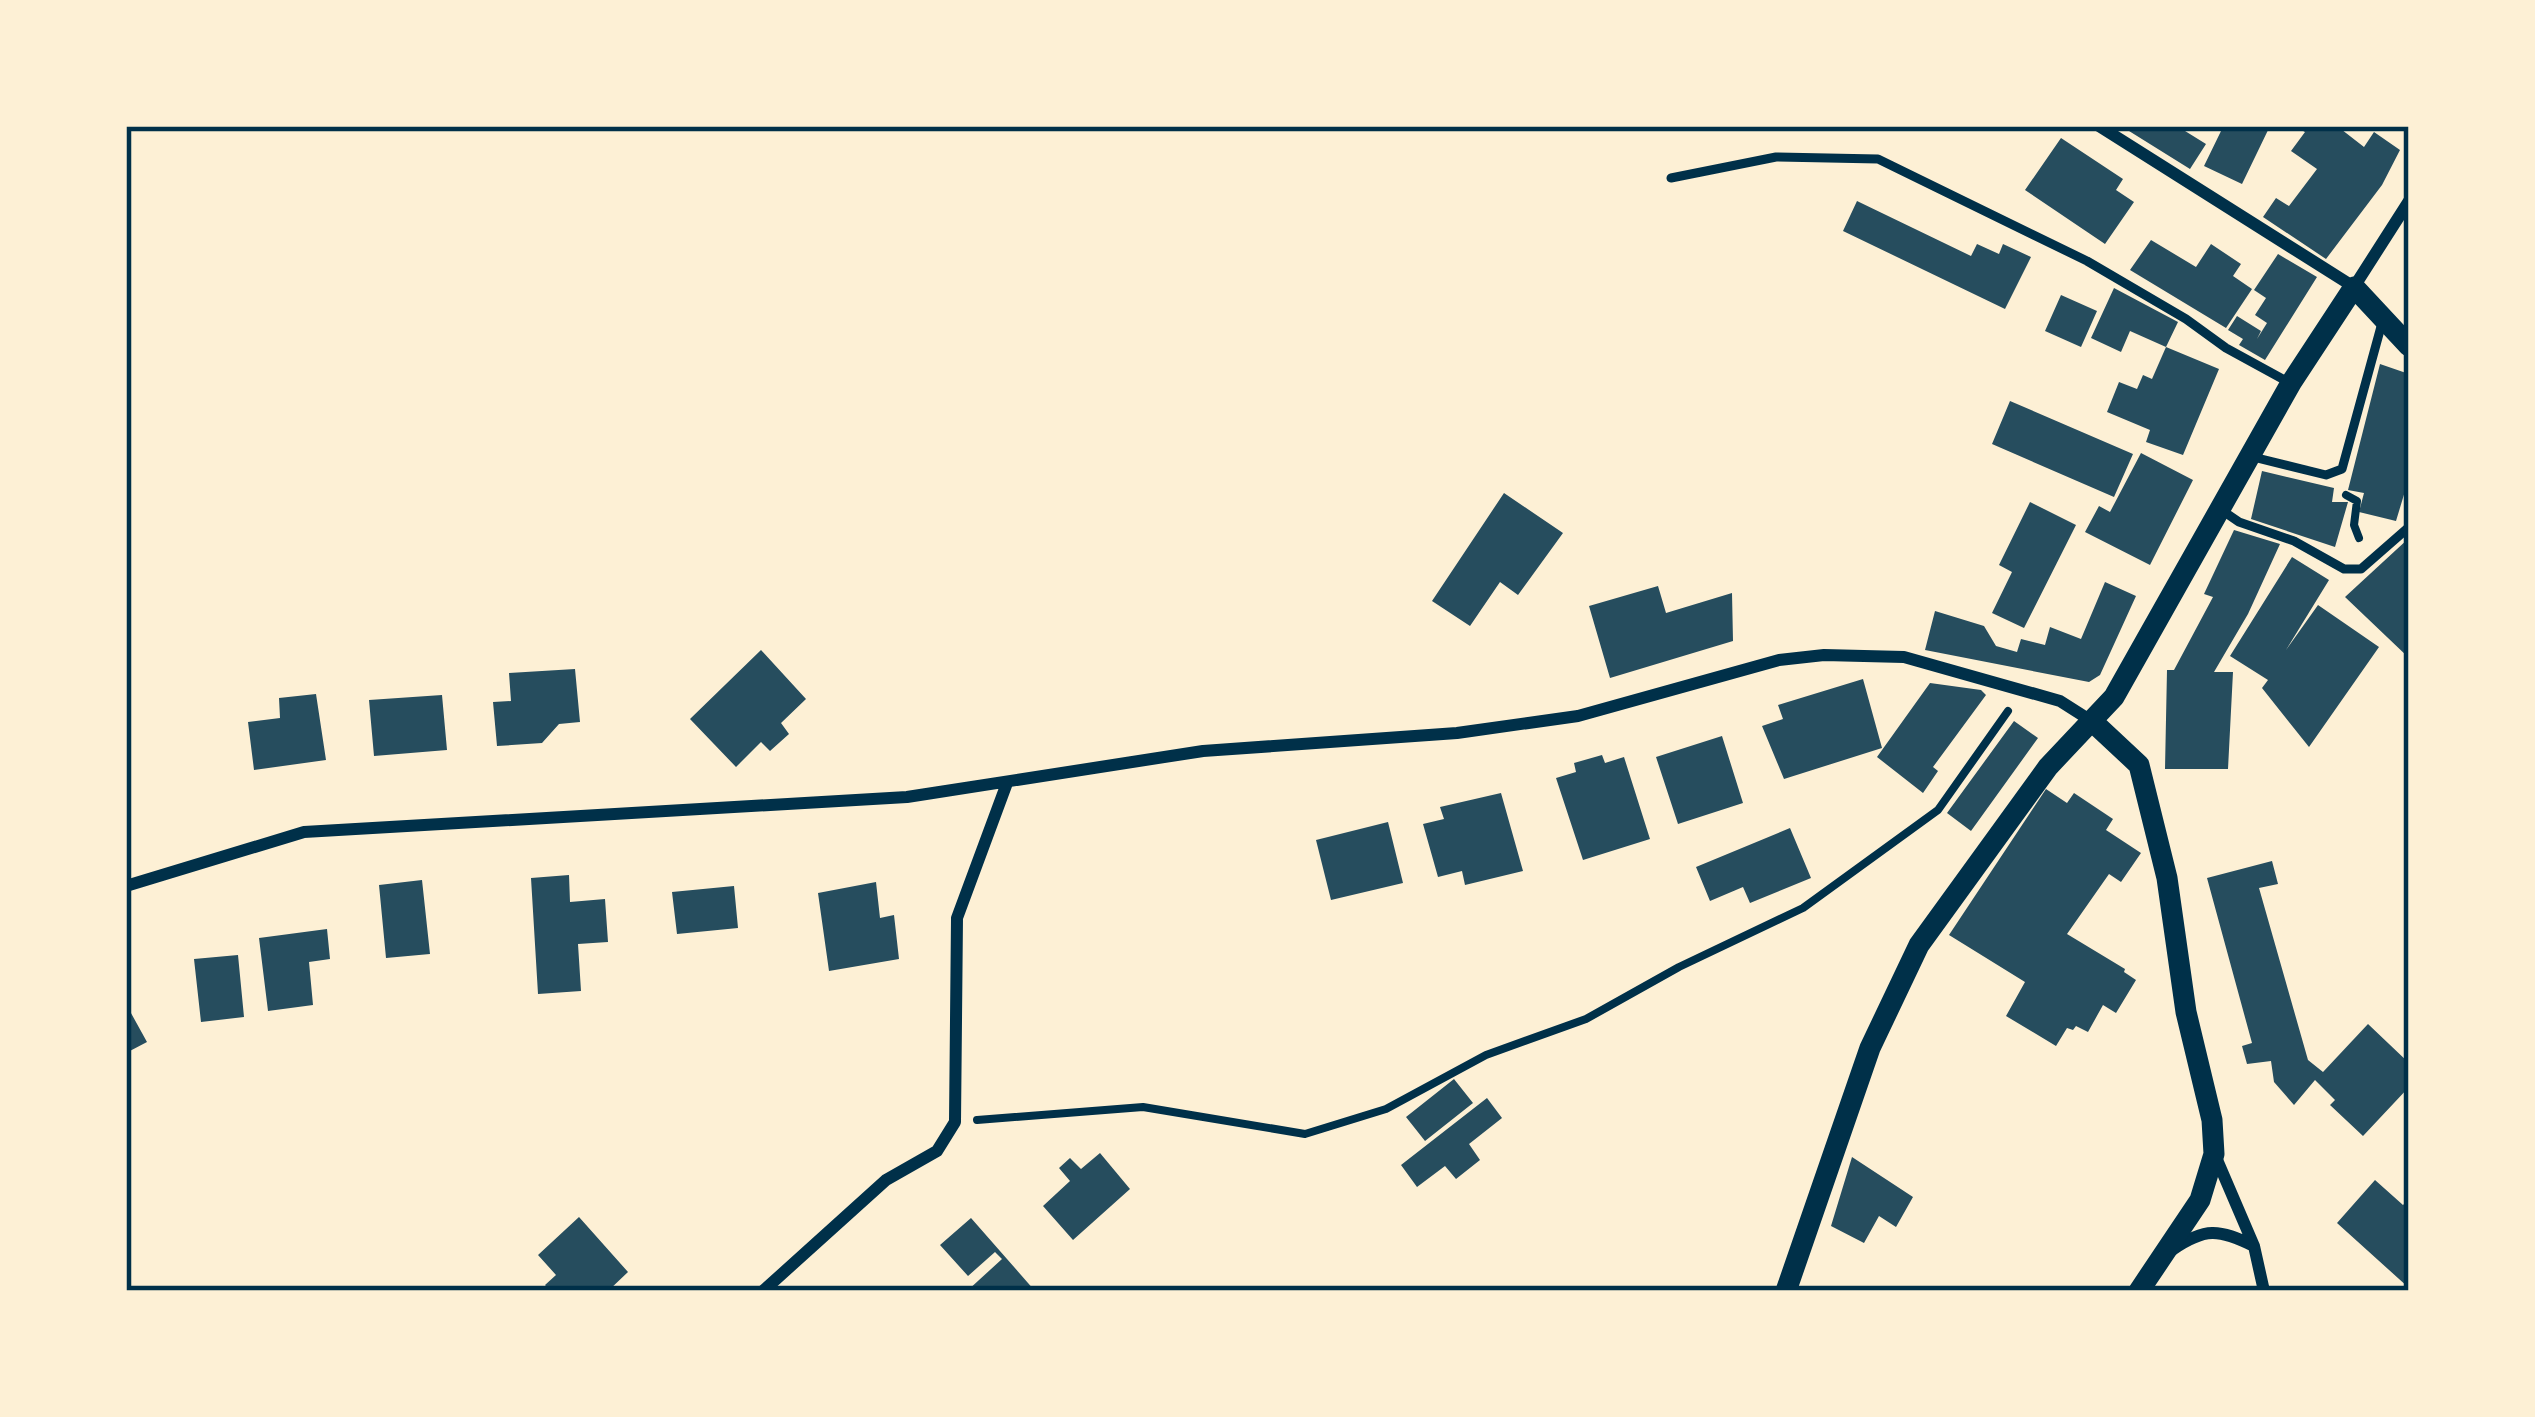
<svg xmlns="http://www.w3.org/2000/svg" width="2535" height="1417" font-family="'PT Sans',sans-serif">
<rect width="100%" height="100%" fill="#fdf0d5"/>
<path fill="#264d5e" d="M2121 126H2177L2206 144 2190 169Z
M2228 126H2270L2242 184 2204 166 2222 129 2225 131Z
M2294 126H2337L2364 147 2374 132 2400 150 2382 185 2326 259 2263 217 2276 198 2289 206 2317 169 2291 151 2305 132Z
M2061 138 2123 179 2116 190 2134 202 2105 244 2025 190Z
M1857 201 1971 256 1977 244 1999 254 2003 244 2031 257 2005 309 1843 231Z
M2151 240 2196 267 2211 244 2241 264 2233 276 2252 289 2226 328 2130 270Z
M2278 254 2317 277 2265 360 2239 345 2243 339 2228 330 2237 316 2261 331 2257 339 2267 323 2255 315 2266 298 2254 290Z
M2114 288 2178 322 2166 347 2130 331 2121 352 2091 338Z
M2061 295 2097 311 2081 347 2045 331Z
M2166 347 2219 369 2183 455 2146 442 2150 430 2107 412 2119 382 2137 389 2143 375 2152 379Z
M2380 364 2409 374V478L2396 521 2359 512 2364 493 2348 490Z
M2010 401 2133 454 2114 497 1992 444Z
M2141 453 2193 480 2150 565 2085 532 2099 506 2110 512Z
M2262 471 2334 488 2332 502H2348L2335 547 2251 519Z
M1504 493 1563 533 1518 595 1500 582 1470 626 1432 601Z
M2030 502 2076 525 2024 628 1992 613 2012 572 1999 565Z
M2234 530 2280 544 2248 614 2214 672H2233L2228 769H2165L2167 670H2174L2213 597 2204 594Z
M2409 538V658L2345 597Z
M2292 557 2329 580 2286 650 2318 605 2379 647 2309 747 2262 688 2268 680 2230 656Z
M2105 582 2136 596 2100 675 2089 682 1925 650 1935 611 1984 626 1996 646 2017 652 2021 639 2045 645 2050 627 2081 639Z
M1658 586 1666 613 1732 593 1733 641 1610 678 1589 606Z
M761 650 806 699 781 723 789 734 770 751 761 742 736 767 690 719Z
M575 669 580 722 559 724 542 743 497 746 493 702 511 701 509 673Z
M1863 679 1882 748 1784 779 1762 726 1783 719 1778 705Z
M1930 683 1981 690 1986 695 1933 767 1938 771 1923 793 1877 757Z
M316 694 326 760 254 770 248 722 280 718 279 698Z
M442 695 447 750 374 756 369 700Z
M2014 721 2038 738 1971 831 1947 813Z
M1722 736 1743 803 1678 824 1656 757Z
M1602 755 1605 763 1624 757 1650 839 1583 860 1556 778 1576 772 1574 763Z
M2046 789 2067 803 2074 793 2113 819 2106 830 2141 853 2121 882 2109 874 2067 934 2125 969 2124 972 2136 980 2116 1013 2103 1005 2088 1032 2076 1026 2073 1030 2067 1028 2056 1046 2006 1016 2025 982 1949 935Z
M1501 793 1523 871 1465 885 1462 871 1438 877 1423 824 1444 819 1440 807Z
M1388 822 1403 883 1331 900 1316 840Z
M1790 828 1811 878 1750 903 1743 887 1710 901 1696 867Z
M2272 861 2278 884 2259 888 2308 1060 2323 1072 2368 1024 2409 1063V1087L2363 1136 2330 1105 2335 1100 2315 1080 2294 1105 2274 1082 2271 1061 2247 1064 2242 1046 2252 1043 2207 878Z
M569 875 570 902 605 899 608 942 578 944 581 991 538 994 531 878Z
M422 880 430 954 386 958 379 885Z
M876 882 880 918 894 915 899 959 829 971 818 893Z
M734 886 738 928 677 934 672 892Z
M327 929 330 959 309 962 313 1005 268 1011 259 938Z
M238 955 244 1017 201 1022 194 959Z
M126 1004 147 1042 126 1053Z
M1454 1079 1473 1103 1425 1141 1406 1117Z
M1487 1098 1502 1118 1469 1144 1480 1160 1456 1179 1445 1166 1417 1187 1401 1165Z
M1100 1153 1130 1189 1073 1240 1043 1206 1070 1181 1059 1168 1070 1158 1081 1169Z
M1852 1157 1913 1197 1896 1227 1879 1216 1864 1243 1831 1226Z
M2375 1180 2403 1205 2409 1199V1288L2337 1223Z
M579 1217 628 1272 608 1291H550L545 1285 556 1275 538 1255Z
M971 1218 1007 1259 1035 1291H967L1002 1259 995 1252 968 1276 940 1245Z"/>
<g fill="none" stroke-linecap="round" stroke-linejoin="round">
<path stroke="#003049" stroke-width="8" d="M2346 495 2357 501 2354 525 2359 538
M977 1120 1143 1107 1305 1134 1386 1109 1486 1055 1586 1019 1679 967 1803 908 1938 810 2008 711"/>
<path stroke="#003049" stroke-width="9" d="M1671 178 1776 157 1878 159 2087 261 2186 319 2226 348 2290 383
M2249 456 2326 475 2342 469 2382 323
M2223 511 2239 522 2294 541 2344 569H2361L2409 527"/>
<path stroke="#003049" stroke-width="12" d="M2099 126 2354 287 2409 201
M126 886 304 832 907 797 1203 751 1457 733 1578 716 1779 660 1824 655 1904 657 2060 701 2093 722
M2215 1155 2254 1246 2264 1291
M2172 1250C2205 1227 2219 1229 2254 1246
M763 1291 886 1180 937 1151 955 1122 957 918 1007 783"/>
<path stroke="#003049" stroke-width="21" d="M2093 722 2139 765 2167 878 2186 1012 2212 1120 2214 1154 2200 1200 2139 1291
M1786 1291 1870 1048 1919 945 2048 767 2114 697 2291 383 2354 287 2409 346"/>
</g>
<rect width="2535" height="1417" fill="none" stroke="#fdf0d5" stroke-width="258"/>
<rect x="129" y="129" width="2277" height="1159" fill="none" stroke="#003049" stroke-width="4.5"/>
</svg>
